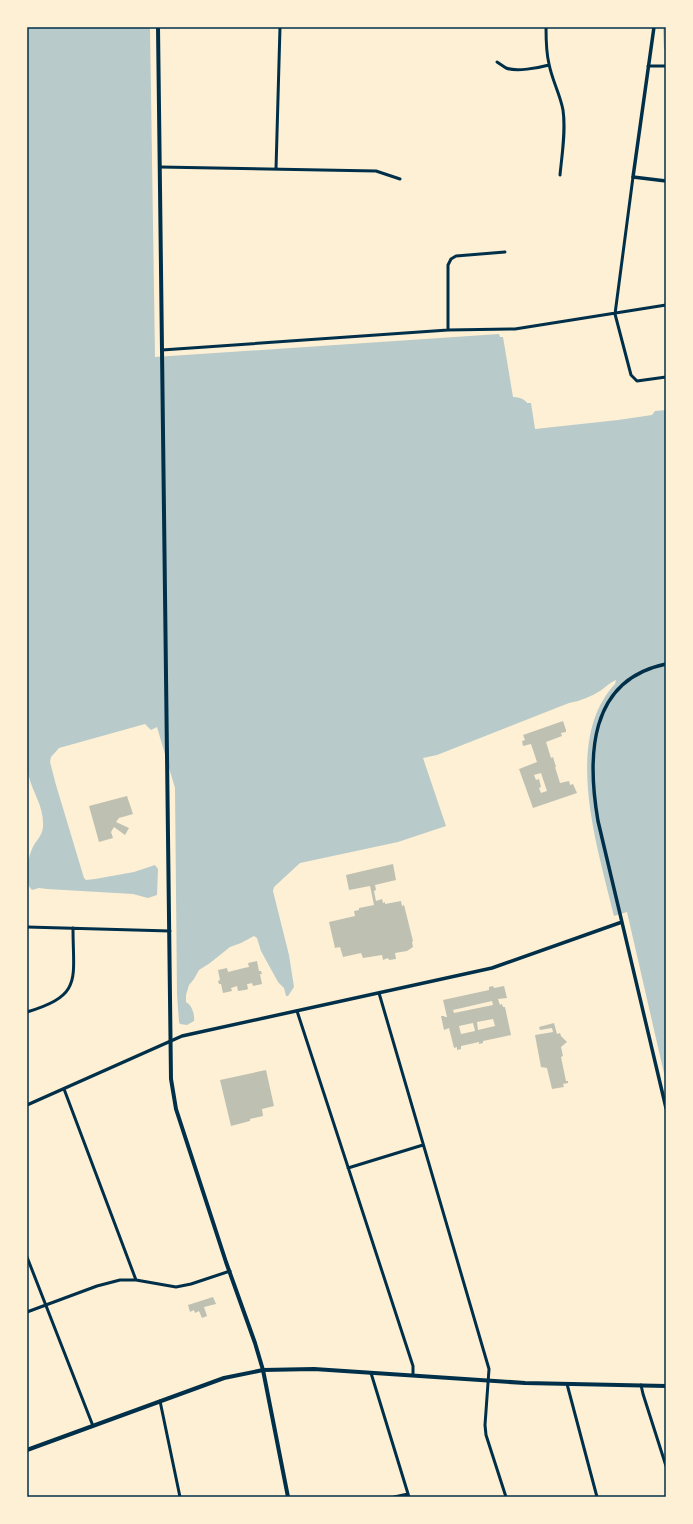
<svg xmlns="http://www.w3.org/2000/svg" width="693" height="1524" font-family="Overpass,sans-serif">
<rect width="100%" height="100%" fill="#fdf0d5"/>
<path fill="#b9caca" d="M27 27H150L155 357 499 334 500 337H503L513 397C518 397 525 399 527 403H531L535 429 618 420 652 415 655 411 666 410V1082L627 912 614 916C598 848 562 741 615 684L616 680C609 683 606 687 600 691 590 697 580 701 569 703L437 755 423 758 446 826 398 842 300 863 274 887 273 891 289 955 294 987 288 996H286L284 988 278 982 261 951 257 938 254 936 241 943 230 947 210 963 199 970 194 979 189 985 186 995V1002C192 1005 195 1015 194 1021L187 1025 180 1024 179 1022 177 994 175 788 157 727 151 730 145 724 59 748 51 757 50 762 56 785 84 878 86 880 95 879 134 872 155 865 158 869 157 895 148 898 133 894 47 889 39 888 32 890C23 882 28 858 32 849 35 841 42 837 43 827 44 806 34 796 29 777 27 771 29 763 27 756Z"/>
<path fill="#bec0b2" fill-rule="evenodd" d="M663 29H666V49H664Z
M563 721 566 730V732L561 733 562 736 546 742 551 758 553 757 556 767H555L560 783 569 781 570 785 573 784 577 793 533 808 519 769 537 762 531 744 523 746 522 741 525 740 523 735ZM541 773 547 791 541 793 539 788 541 787 539 779 536 780 534 775Z
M127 796 133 814 119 818 116 822 129 828 125 835 114 827 111 832 113 838 99 842 89 806Z
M393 864 396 880 375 885 376 890 374 891 376 901 382 899 383 903 385 902V904L401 901 402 906 404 905 413 941 412 942 413 947 407 951 395 953 396 959 389 960 388 958 383 960 382 955 363 958 361 953 343 957 340 947 335 948 329 922 355 916 354 911 359 910V908L374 905 370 886 349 890 346 875Z
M257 961 259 971H261L262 974H260L262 984 253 986 252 983 248 984H247L248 989 245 990 238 991 237 986 231 988 232 991 223 993 221 984H219L218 981 220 980 218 970 227 968 228 972 244 968 249 967 248 963Z
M493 986 494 988 504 986 507 998 498 999 500 1005 502 1004 503 1007H505L511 1035 483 1041V1043L479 1044V1042L461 1046V1049L457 1050V1047L454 1048 449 1028 444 1030 441 1016H444L445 1017H447L443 1000 489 990V987ZM492 1001 493 1005 454 1013 453 1010ZM493 1019 495 1026 478 1030 477 1022ZM473 1023 475 1031 461 1034 459 1026Z
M554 1023 557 1034 560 1033 561 1036 567 1042 561 1047 563 1056 561 1057 566 1081H568V1083L563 1084 564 1087 552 1089 547 1068 541 1067 535 1035 553 1032 552 1028 540 1030 539 1027Z
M266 1070 274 1106 262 1109 263 1116 250 1119V1121L231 1126 220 1080Z
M213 1297 216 1304 204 1307 207 1316 202 1318 199 1311 195 1313 194 1310 190 1312 188 1305Z"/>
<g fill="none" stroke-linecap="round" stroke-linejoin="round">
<path stroke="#003049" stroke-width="3" d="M546 27C546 39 546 52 549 64 552 80 560 94 563 110 566 131 562 154 560 175
M497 62C500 64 503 66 506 68 516 72 538 68 549 65
M648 66H666
M160 167 376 171 400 179
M276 169 280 27
M633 177 615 314 631 375 637 381 666 377
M448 330V265L451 259 456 256 505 252
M162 350 448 330 515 329 666 305
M27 927 170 931
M379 993 489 1369 485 1425 486 1435 506 1497
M297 1011 413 1366V1375
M27 1012C83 995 73 980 73 928
M64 1089 136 1280
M348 1168 423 1145
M27 1257 93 1426
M27 1312 97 1286 120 1280H136L176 1287 191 1284 230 1271
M371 1373 409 1497
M567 1384 597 1497
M641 1385 643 1394 666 1466
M160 1401 180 1497
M394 1497 408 1494"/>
<path stroke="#003049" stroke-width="3.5" d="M654 27 633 177 666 181
M666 664C588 680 587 757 598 821L666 1108
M27 1105 182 1036 492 968 622 922"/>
<path stroke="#003049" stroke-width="4" d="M158 27 171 1079 176 1109 226 1262 255 1343 263 1370 288 1497
M27 1450 224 1378 263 1370 314 1369 525 1383 666 1386"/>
</g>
<rect width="693" height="1524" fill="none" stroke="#fdf0d5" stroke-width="56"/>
<rect x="28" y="28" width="637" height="1468" fill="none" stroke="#003049" stroke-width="1.5"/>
</svg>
